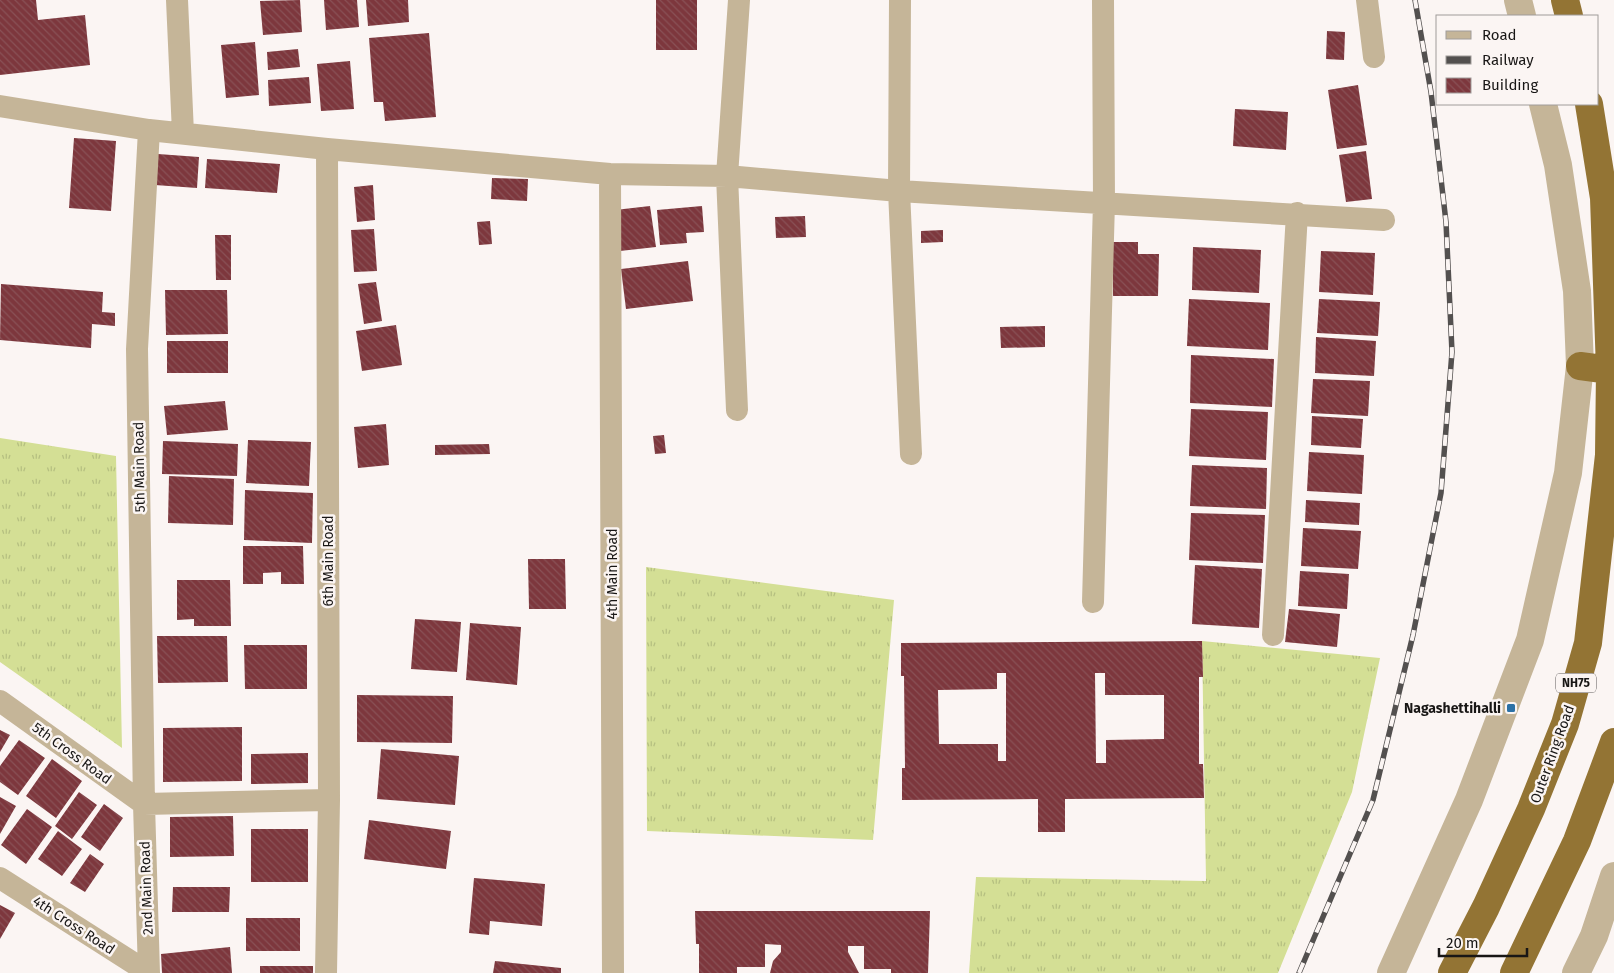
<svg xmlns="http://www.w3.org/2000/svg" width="1614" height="973" font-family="'Fira Sans',sans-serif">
<defs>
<pattern id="grass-tufts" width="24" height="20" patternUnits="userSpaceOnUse" patternTransform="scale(1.25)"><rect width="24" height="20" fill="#d4df95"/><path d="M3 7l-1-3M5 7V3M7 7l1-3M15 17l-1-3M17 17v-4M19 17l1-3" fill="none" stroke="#b5bf80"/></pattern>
<pattern id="building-back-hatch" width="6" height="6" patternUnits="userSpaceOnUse" patternTransform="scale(1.25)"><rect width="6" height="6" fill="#7d373d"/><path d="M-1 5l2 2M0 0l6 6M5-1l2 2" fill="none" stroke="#895156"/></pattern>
</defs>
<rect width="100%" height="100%" fill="#fbf5f3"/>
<path fill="url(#grass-tufts)" d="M0 438 116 456 122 748 0 662Z
M646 567 894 600 873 840 647 831Z
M1202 641 1380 658 1352 792 1278 973H969L976 877 1206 881Z"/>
<path fill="url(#building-back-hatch)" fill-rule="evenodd" d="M0 0H36L38 20 85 15 90 65 0 75Z
M300 0 302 32 263 35 260 1Z
M324 0H357L359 27 326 30Z
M366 0H408L409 22 368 26Z
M656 0H697V50H656Z
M1327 31 1345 32 1344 60 1326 59Z
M429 33 436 117 385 121 383 102H374L369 38Z
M255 42 259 95 226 98 221 45Z
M298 49 300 67 268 70 267 52Z
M350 61 354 109 321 111 317 64Z
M309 77 311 103 269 106 268 80Z
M1358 85 1367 145 1337 149 1328 90Z
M1235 109 1288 112 1286 150 1233 146Z
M74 138 116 141 111 211 69 208Z
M1366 151 1372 199 1346 202 1339 155Z
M158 154 199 157 197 188 155 185Z
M207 159 280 164 277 193 205 188Z
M492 178 528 179 527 201 491 199Z
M373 185 375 220 357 222 354 187Z
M650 206 656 247 620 251 615 210Z
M702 206 704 232 686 233 687 243 660 245 657 210Z
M805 216 806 237 776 238 775 217Z
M490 221 492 244 479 245 477 222Z
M374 229 377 271 354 272 351 230Z
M943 230V242L921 243V231Z
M215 235H231V280H216Z
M1113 242H1138V254H1159L1158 296H1113Z
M1193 247 1261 250 1259 293 1192 290Z
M1321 251 1375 253 1373 295 1319 292Z
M688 261 693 301 626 309 621 269Z
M376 282 382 321 364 324 358 284Z
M1 284 103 292 102 312 115 313V326L92 324 91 348 0 340Z
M165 290H227L228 334 166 335Z
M1189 299 1270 303 1268 350 1187 346Z
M1319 299 1380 302 1378 336 1317 333Z
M396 325 402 365 362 371 356 331Z
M1045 326V347L1001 348 1000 327Z
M1316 337 1376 341 1374 376 1315 373Z
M167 341H228V373H167Z
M1191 355 1274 359 1272 407 1190 403Z
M1313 379 1370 381 1368 416 1311 413Z
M225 401 228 430 167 435 164 406Z
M1191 409 1268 412 1266 460 1189 456Z
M1312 416 1363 419 1361 448 1311 445Z
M386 424 389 465 358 468 354 427Z
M664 435 666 453 655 454 653 436Z
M248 440 311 442 309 486 246 483Z
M163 441 238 444 237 476 162 474Z
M489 444 490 454 435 455V445Z
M1309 452 1364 455 1362 494 1307 491Z
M1192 465 1267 468 1266 509 1190 506Z
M169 476 234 479 233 525 168 523Z
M245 490 313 493 312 543 244 540Z
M1306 500 1360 503 1359 525 1305 522Z
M1191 513 1265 515 1263 563 1189 560Z
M1303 528 1361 531 1358 569 1301 566Z
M243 546H303L304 584H281V572L263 573V584H243Z
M528 559H565L566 609H529Z
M1195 565 1262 569 1259 628 1192 624Z
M1300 571 1349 574 1347 609 1298 606Z
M177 580H230L231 626H194V619L177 620Z
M1289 609 1340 614 1337 647 1285 642Z
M415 619 461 622 457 672 411 669Z
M470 623 521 627 517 685 466 680Z
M157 636H227L228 682 158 683Z
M1202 641 1203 677H1199V764H1203L1204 798 1065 799V832H1038V799L902 800V768H905L904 676H901V643ZM997 673H1006V761H998V744H939L938 690 997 689ZM1095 673H1105V695H1164V739L1106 740V763H1096Z
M244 645H307V689H245Z
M357 695 453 696 452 743 357 742Z
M242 727V781L163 782V728Z
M0 730 10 735 0 752Z
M19 740 45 758 18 795 0 782V766Z
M381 749 459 756 455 805 377 799Z
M308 753V783L251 784V754Z
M52 759 82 781 56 818 26 796Z
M79 792 97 805 72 839 55 826Z
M0 797 16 806 0 834Z
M104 804 123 818 100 851 81 837Z
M27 809 52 827 26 864 1 845Z
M233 816 234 856 170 857V817Z
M369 820 451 831 446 869 364 859Z
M251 829H308V882H251Z
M58 831 82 849 62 876 38 859Z
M90 854 104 864 85 892 70 883Z
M474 878 545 884 542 926 490 921 489 935 469 933Z
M173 887H230L229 912H172Z
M0 905 15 913 0 939Z
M695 911H930L928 973H891V969H864V946H848V952L859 973H770L773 961 781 952V945L765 944V967H737V973H699V944H696Z
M246 918H300V951H246Z
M230 947 232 973H162L161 954Z
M495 961 561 968V973H493Z
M260 966H313V973H260Z"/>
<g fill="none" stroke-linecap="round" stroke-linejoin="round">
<path stroke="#c5b598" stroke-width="22" d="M177 0 183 133
M900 0 899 191 911 454
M1367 0 1374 57
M0 106 149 130 327 149 610 174 727 176 899 191 1384 220
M610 174 613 973
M737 410 727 176 739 0
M1093 602 1104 202 1103 0
M1273 635 1297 213
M0 701 144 804
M144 804 329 800
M0 878 149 973
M149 973 144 804 137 349 149 130
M326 973 329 800 327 149"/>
<path stroke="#c5b598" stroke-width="28" d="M1518 0 1522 16
M1391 973 1469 800 1530 640 1568 473 1580 366 1577 291 1558 165 1543 104
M1576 973 1594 936 1614 876"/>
<path stroke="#937434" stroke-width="28" d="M1565 0 1569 16
M1580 366 1610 370
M1452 973 1486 907 1531 809 1565 724 1588 643 1609 455 1610 370 1604 198 1589 104
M1514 973 1577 841 1614 742"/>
<g stroke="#53504f" stroke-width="5.5">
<path id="rail" d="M1299 973 1373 800 1413 635 1441 493 1452 352 1446 222 1431 92 1415 0"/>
</g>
<use href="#rail" stroke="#fbf5f3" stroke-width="4" stroke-dasharray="11" stroke-linecap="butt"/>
</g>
<rect fill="#2c71a6" stroke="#fbf5f3" stroke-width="2" x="1506" y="703" width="10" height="10" rx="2.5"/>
<g text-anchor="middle" stroke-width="5" stroke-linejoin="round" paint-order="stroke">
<rect fill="#fbf5f3" stroke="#5c5958" stroke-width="1" x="1556" y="673.5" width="40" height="19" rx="4"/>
<g font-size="12" font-weight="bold" fill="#181615">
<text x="1576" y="687">NH75</text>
</g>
<g font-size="14" fill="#181615" stroke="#fbf5f3">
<text transform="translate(139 467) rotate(-91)" y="5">5th Main Road</text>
<text transform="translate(328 561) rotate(-90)" y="5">6th Main Road</text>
<text transform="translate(612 574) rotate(-90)" y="5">4th Main Road</text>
<text transform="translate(72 753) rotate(36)" y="5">5th Cross Road</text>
<text transform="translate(1552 754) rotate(-70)" y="5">Outer Ring Road</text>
<text transform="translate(146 888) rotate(-92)" y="5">2nd Main Road</text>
<text transform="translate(74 925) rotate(33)" y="5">4th Cross Road</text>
</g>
<g font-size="14" font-weight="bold" fill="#181615" stroke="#fbf5f3" text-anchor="end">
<text x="1501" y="713">Nagashettihalli</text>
</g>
</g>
<rect x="1436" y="15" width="162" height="90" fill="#fbf5f3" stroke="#a09c9a"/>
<rect x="1446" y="31" width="25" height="8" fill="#c5b598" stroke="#a09c9a"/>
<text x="1482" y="40" font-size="15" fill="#181615">Road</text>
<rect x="1446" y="56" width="25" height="8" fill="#53504f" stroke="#a09c9a"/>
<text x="1482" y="65" font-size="15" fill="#181615">Railway</text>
<rect x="1446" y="78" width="25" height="15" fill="url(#building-back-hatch)" stroke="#a09c9a"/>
<text x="1482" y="90" font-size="15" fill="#181615">Building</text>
<path d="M1439 948v8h88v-8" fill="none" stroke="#181615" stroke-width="2.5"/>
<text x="1446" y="948" font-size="15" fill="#181615" stroke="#fbf5f3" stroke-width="4" paint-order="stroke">20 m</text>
</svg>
